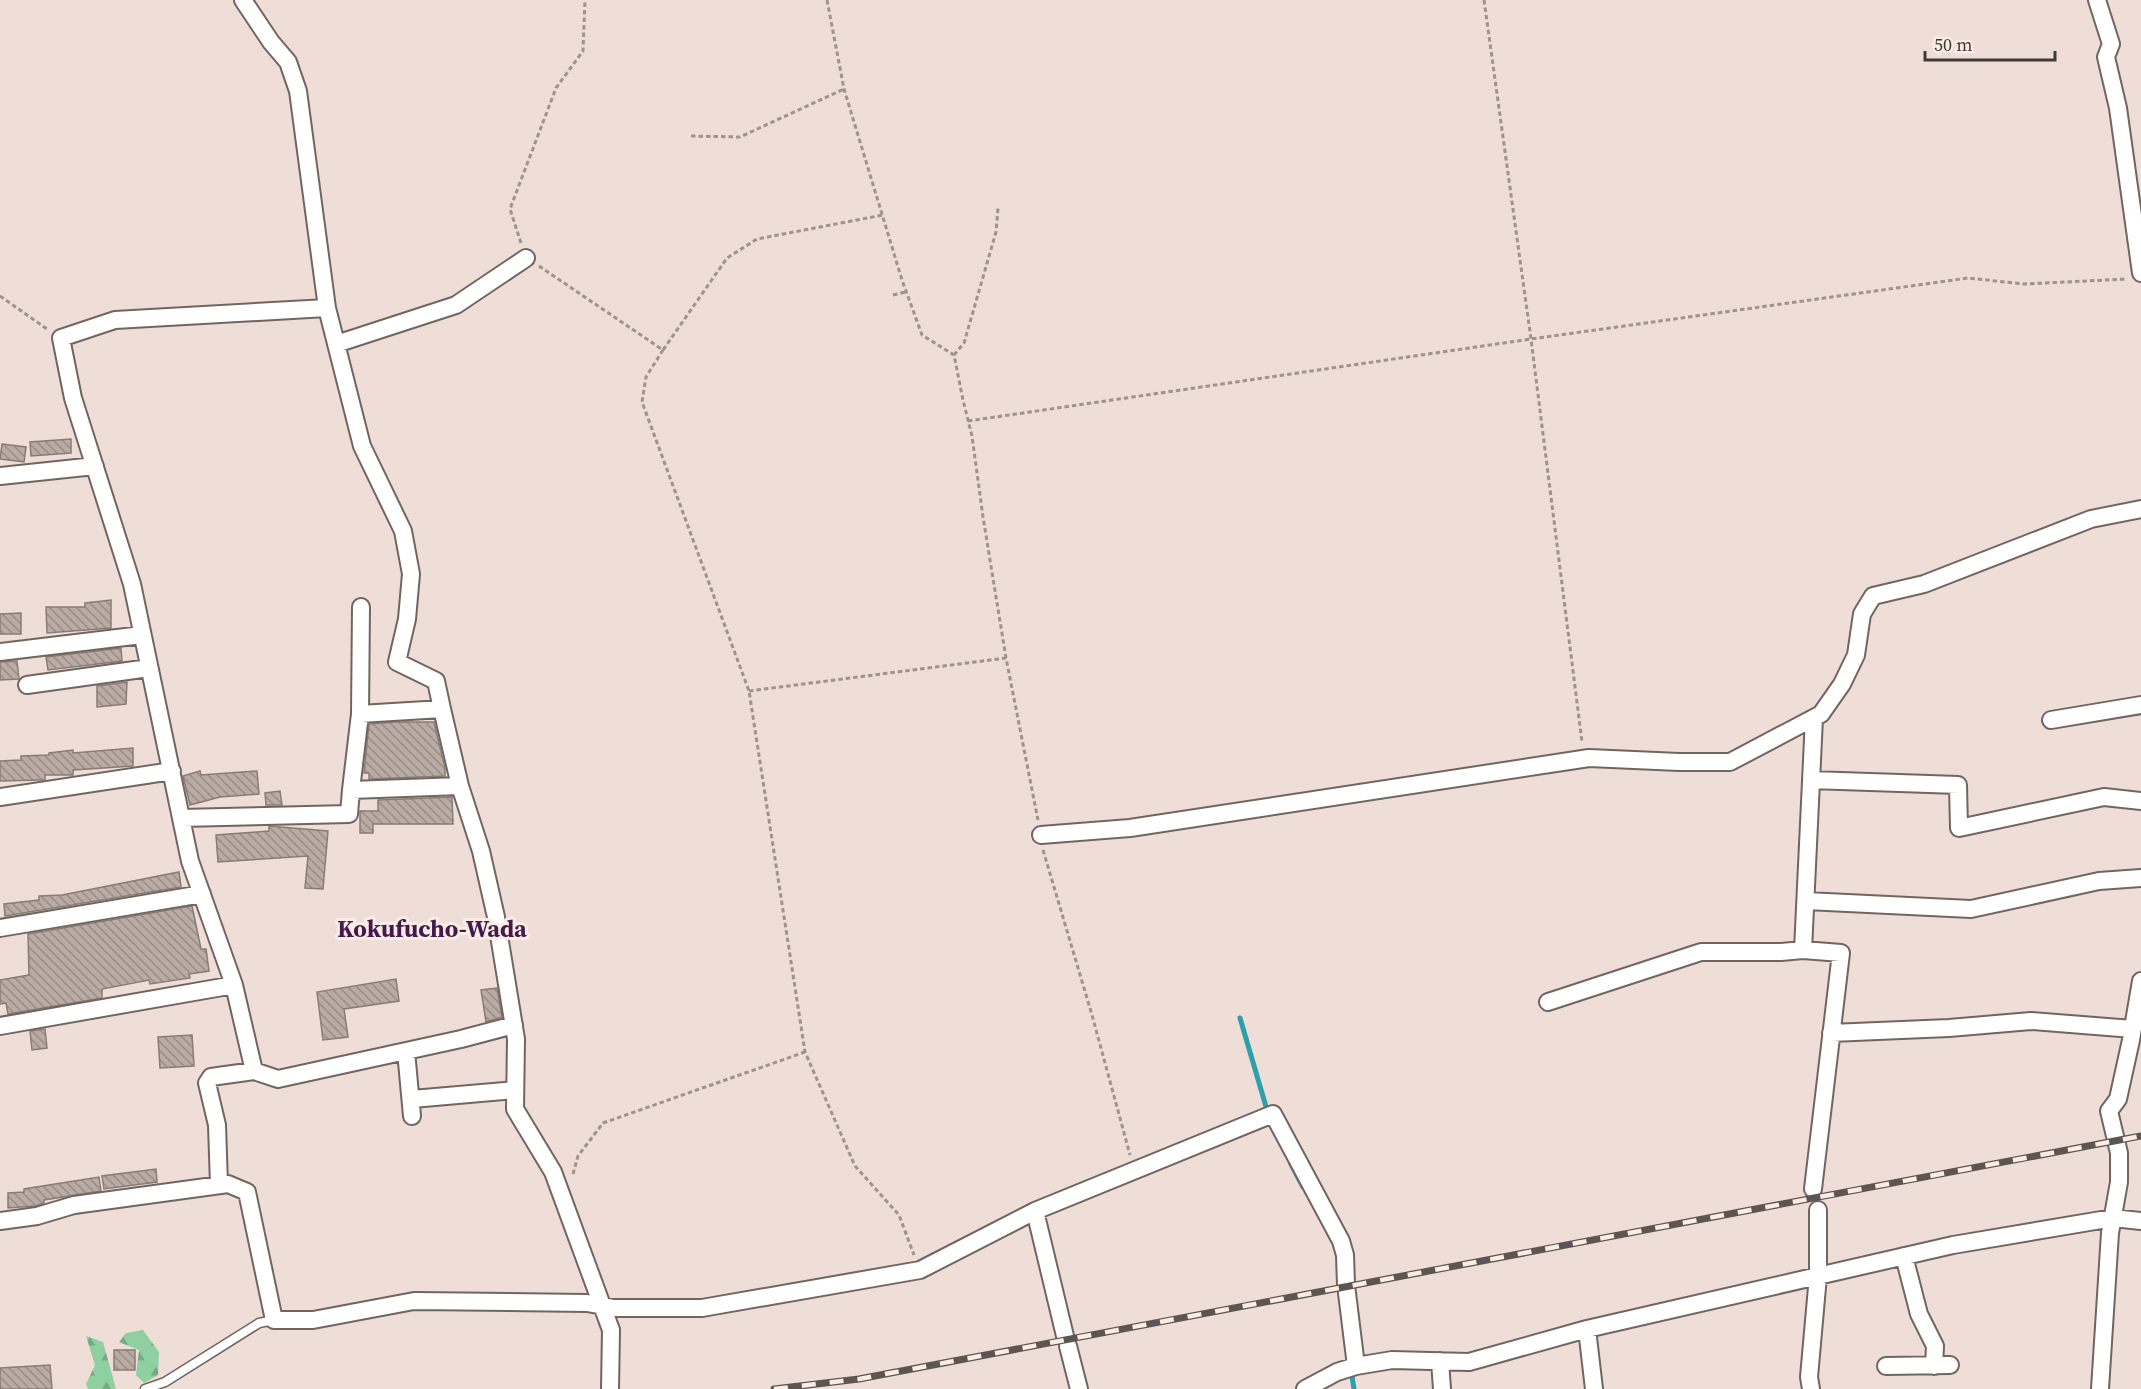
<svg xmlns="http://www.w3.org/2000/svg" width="2141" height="1389" font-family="'Source Serif 4',serif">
<defs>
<pattern id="forest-firs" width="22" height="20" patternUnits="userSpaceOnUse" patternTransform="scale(1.5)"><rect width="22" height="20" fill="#8ed0a0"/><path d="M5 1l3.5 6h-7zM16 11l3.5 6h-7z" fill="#75aa83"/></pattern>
<pattern id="building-back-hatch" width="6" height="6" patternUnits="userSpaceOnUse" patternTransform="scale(1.5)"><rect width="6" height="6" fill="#baaca5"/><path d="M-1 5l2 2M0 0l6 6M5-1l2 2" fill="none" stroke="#998d87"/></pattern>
</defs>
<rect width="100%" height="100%" fill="#eeded7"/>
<path fill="url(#forest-firs)" d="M143 1330 159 1352 158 1375 144 1383 136 1375 139 1350 119 1342 126 1333Z
M86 1336 103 1342 116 1389H88L86 1384 95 1365Z"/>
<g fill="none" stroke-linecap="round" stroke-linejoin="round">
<path stroke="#2da1ab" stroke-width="5" d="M1240 1018 1267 1110
M1291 1164 1303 1187
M1351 1370 1354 1389"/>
</g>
<path fill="url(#building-back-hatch)" stroke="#897c75" stroke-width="1.5" d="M71 439V453L31 456 30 442Z
M2 444 26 447 24 462 0 459Z
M111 600V628L47 633 46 607H85V603Z
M21 613V634H0V614Z
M121 648 122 661 48 670 46 657Z
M17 661 19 679 0 680V662Z
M127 682 126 704 97 707V686Z
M394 722H434L445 768V776L369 779V773H364L369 724Z
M133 748V766L73 770V775H45V780H40L0 781V761L21 760V756L49 755V753L73 750V753Z
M200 771 201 775 257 771 259 794 220 797 190 805 183 776Z
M280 791 282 805H266L265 793Z
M452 797 453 824H373V833H360V811H378V800Z
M269 826 328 831 323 889 305 888 308 856 218 862 216 835 269 831Z
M179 872 181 887 5 916 4 904 39 900V896L62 895Z
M192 906 201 949H206L209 971 189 974 190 978 150 984 149 980 102 989V998L8 1014 6 1003 0 1004V980L29 975 28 934Z
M396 979 399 1001 344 1009 348 1037 323 1040 317 992Z
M497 988 502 1017 486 1022 481 990Z
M45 1029 47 1048 32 1050 30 1031Z
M192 1035 194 1066 160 1068 158 1037Z
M156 1169 157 1182 104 1189 102 1176Z
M99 1177 101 1191 44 1200V1203L35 1206 8 1208V1193L24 1192V1189Z
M114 1350H135V1370H114Z
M50 1365 52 1389H0V1368Z"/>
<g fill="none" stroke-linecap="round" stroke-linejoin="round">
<g stroke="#72655f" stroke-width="11">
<path id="lane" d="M145 1389 165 1382 259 1323 274 1320"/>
</g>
<g stroke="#72655f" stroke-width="20">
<path id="street" d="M243 0 271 42 288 62 298 91 327 308 362 446 403 531 411 574 407 619 397 662 436 681 442 709
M2097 0 2111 44 2106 57 2118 108 2141 273
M336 344 456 305 526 258
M0 476 95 466
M0 652 142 635
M27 685 149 668
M360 714 361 607
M2051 720 2141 705
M1811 780 1958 785 1959 828 2104 797 2141 801
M460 786 481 851 496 917 516 1039 515 1109 553 1172 611 1330 610 1389
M0 797 172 771
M181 818 349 814 351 790 460 786 442 709 360 714 351 790
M1041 835 1130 828 1589 758 1679 762H1730L1821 714 1842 684 1856 655 1862 614 1873 596 1924 584 2091 519 2141 509
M1806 901 1971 909 2099 881 2141 878
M0 928 202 894
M1548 1002 1701 952H1781L1803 950
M0 1026 234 985 190 861 132 584 73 398 61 338 115 320 327 308
M1831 1033 1949 1028 2031 1021 2133 1029
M406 1051 412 1116
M254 1071 278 1079 461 1039 514 1025
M412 1099 515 1090
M219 1185 217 1125 207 1083 211 1077 254 1071 234 985
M1813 1189 1841 953 1803 950 1814 718
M1035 1211 1273 1114 1341 1241 1345 1255 1346 1285 1356 1366
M0 1221 37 1216 74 1205 228 1184 247 1192 274 1320H313L414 1301 587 1303 614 1308H702L920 1270 1035 1211 1065 1336
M1904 1256 1919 1314 1935 1346 1934 1366
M1587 1329 1594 1389
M1068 1346 1079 1389
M1440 1361 1442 1389
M1886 1366 1950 1365
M1305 1389 1337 1372 1356 1366 1392 1360 1469 1362 1587 1329 1953 1245 2113 1218 2141 1221
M1811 1389 1809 1377 1818 1276V1210
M2100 1389 2110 1233 2119 1182V1153L2109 1111 2118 1099 2131 1040 2141 981"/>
</g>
<path stroke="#9e938e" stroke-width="3" stroke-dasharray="4.5 3" stroke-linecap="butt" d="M827 0 844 89 902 280 922 335 954 355 963 400 972 436 983 517 1006 658 1038 820
M1484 0 1531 339 1582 742
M691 136 740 137 844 89
M521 243 510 209 556 88 583 51 585 0
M539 266 663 350 727 258 757 239 883 215
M893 295 906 292
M0 296 47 329
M663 350 646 377 642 402 749 691 805 1052 855 1166 899 1215 914 1255
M954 355 964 343 996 232 998 208
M968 421 1531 339 1968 278 2024 284 2127 279
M749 691 1006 658
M1043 850 1092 1015 1130 1155
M573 1174 578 1156 603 1123 805 1052"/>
<use href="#lane" stroke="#fff" stroke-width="8"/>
<use href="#street" stroke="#fff" stroke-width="16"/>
<g stroke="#5d5551" stroke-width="7">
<path id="rail" d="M774 1389 859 1379 2141 1136"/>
</g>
<use href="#rail" stroke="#fbece4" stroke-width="4.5" stroke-dasharray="14" stroke-linecap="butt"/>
</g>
<g text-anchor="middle" stroke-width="6" stroke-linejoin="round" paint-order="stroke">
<g font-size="24" font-weight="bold" fill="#44194d" stroke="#fbece4">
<text x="432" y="937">Kokufucho-Wada</text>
</g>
</g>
<path d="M1925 51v9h130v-9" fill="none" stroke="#403a37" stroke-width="3"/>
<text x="1934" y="51" font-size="18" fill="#403a37" stroke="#fbece4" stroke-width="4.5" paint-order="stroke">50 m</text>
</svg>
